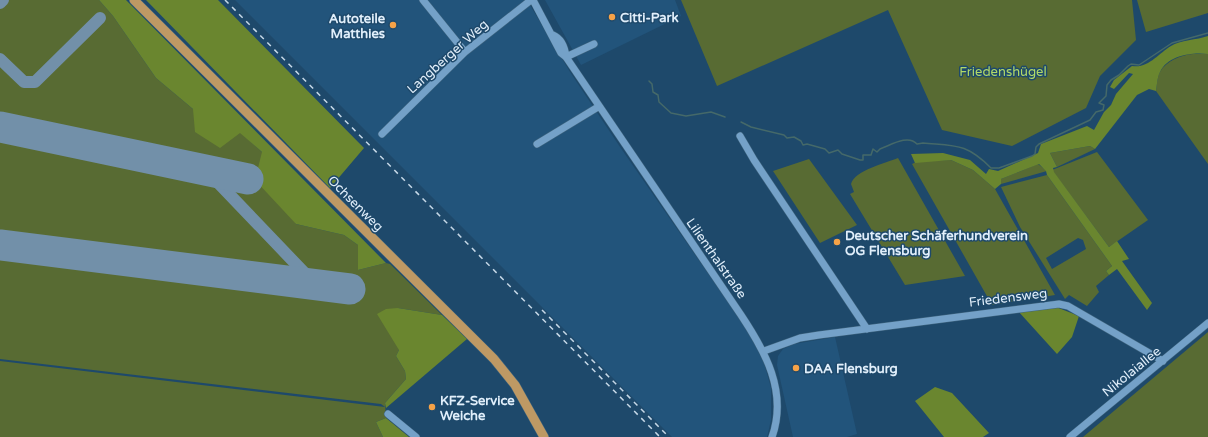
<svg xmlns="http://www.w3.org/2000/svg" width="1208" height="437" font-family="'Varela Round',sans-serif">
<rect width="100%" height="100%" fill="#1e496b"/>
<path fill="#22547b" d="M235 0H527L570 72 620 147 760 348 771 388V420L767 437H672Z
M545 0H675L681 16 581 65Z
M835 337 857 434 847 437H793L777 365 778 356 783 349 794 344Z"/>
<path fill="#586b33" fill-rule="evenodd" d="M0 0H99L113 16 156 78 193 109 240 132 262 152 296 224 344 235 358 245V270L386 263 390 264 442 315 398 308 399 350 396 356 405 371 406 379 385 403 386 418 376 422 383 437H0V361L385 407 381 404 0 359Z
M681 0H1132L1136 40 1100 76 1086 108 1012 146 942 130 888 10 717 86Z
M1137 0H1208V13L1146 32Z
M1193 54H1208V164L1156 91C1157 86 1157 77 1160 72 1166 61 1181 55 1193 54Z
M1090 146 1095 149 1057 167 1050 153Z
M1097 152 1148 220 1109 247 1052 170Z
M898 158 965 276 905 285 850 194 854 192 851 184C855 170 886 163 898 158Z
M809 159 857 225 820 243 773 171Z
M951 160 973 170 995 189 1055 295 992 305 912 164 918 161Z
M1038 164 1047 171 1001 184V179Z
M1047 175 1112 266 1106 271 1109 275 1096 286 1099 292 1087 306 1069 295 1065 299 1020 227 1001 187ZM1078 238 1083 240 1086 249 1052 269 1046 258Z
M1208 332V437H1083Z"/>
<path fill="#6a862f" d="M99 0H126L386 263 358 270V245L344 235 296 224 255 180 262 152 240 133 220 148 195 132 193 109 156 78 113 16Z
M146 0H218L364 148 330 188Z
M1208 36V54C1192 52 1168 55 1160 72 1157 78 1157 86 1156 91L1149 89 1137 95 1095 149 1090 146 1050 153 1057 167 1053 168 1054 172 1109 247 1117 241 1129 259 1122 261 1152 303 1147 310 1117 269 1109 275 1106 271 1112 266 1047 175 1046 171 1039 164 1001 179V184L995 189 973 170 951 160 915 163 911 154 943 153 970 160 986 174 989 169 998 171 1038 153 1041 144 1087 126 1094 130 1104 112 1111 105 1116 94 1133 74 1129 73 1114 89 1110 87 1114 80 1132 66C1148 69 1159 53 1171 46 1180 40 1197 40 1208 36Z
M1056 307 1079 316 1072 337 1057 354 1018 311Z
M398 308 442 315 467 339 386 408 385 403 406 379 405 371 396 356 399 350 377 314 386 309Z
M935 387 952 393 989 433 983 437H944L915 401Z
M386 418 409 437H383L376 422Z"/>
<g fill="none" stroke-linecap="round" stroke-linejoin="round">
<path stroke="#456969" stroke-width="1.5" d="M649 81 652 84 653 92 658 95 659 102 671 113 686 116 711 112 725 117
M741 122 751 127 784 135 787 138 794 137 801 141 803 145 807 144 825 149 829 153 838 150 842 154 860 160H863V155H871L873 149 877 152 880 149C891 145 908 134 917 144L923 143C956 146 966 143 991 168H999L1032 156 1035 154 1036 147 1039 144 1090 120 1096 112 1103 110 1104 105 1099 103 1106 96 1107 85 1111 80 1119 75 1128 66 1131 64 1139 65 1172 43 1208 33"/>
<path stroke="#7290a9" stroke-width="12" d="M0 3 3 0
M0 59 24 82H35L100 18
M206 170 316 285"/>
<path stroke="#7290a9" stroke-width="31" d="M0 127 248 179
M0 245 350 289"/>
<g stroke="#3f647e" stroke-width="8">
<path id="minor" d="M423 0 465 52
M533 0 561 53 566 57 741 315C765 351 788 392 772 437
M553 35C562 39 565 48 566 57
M566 57 594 44
M382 134 465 52 531 0
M740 136 754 160 867 329
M537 144 598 107
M764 351 800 338 819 335 1059 304 1068 306 1163 361
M388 414 416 437
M1070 437 1208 323"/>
</g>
<g stroke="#3f647e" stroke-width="10">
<path id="major" d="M134 0 494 359 515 385 544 437"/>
</g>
<use href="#minor" stroke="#74a1c8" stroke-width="7"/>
<use href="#major" stroke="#be9964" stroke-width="9"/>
<path stroke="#c6d8e7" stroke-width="1.5" stroke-dasharray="5 5" stroke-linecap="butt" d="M225 0 660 437
M542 310 669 437"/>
</g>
<g fill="#f6a247" stroke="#1e496b" stroke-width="1.5">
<circle cx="612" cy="17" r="4"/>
<circle cx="393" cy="25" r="4"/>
<circle cx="837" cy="242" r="4"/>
<circle cx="796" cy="368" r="4"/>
<circle cx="432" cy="407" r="4"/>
</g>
<g text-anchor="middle" stroke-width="3" stroke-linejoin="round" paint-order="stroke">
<g font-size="13" font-weight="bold" fill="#e1effb" stroke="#1e496b" text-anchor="start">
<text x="620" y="22">Citti-Park</text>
<text x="385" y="23" text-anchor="end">Autoteile<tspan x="385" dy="15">Matthies</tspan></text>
<text x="845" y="240">Deutscher Schäferhundverein<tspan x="845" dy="15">OG Flensburg</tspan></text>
<text x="804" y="373">DAA Flensburg</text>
<text x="440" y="405">KFZ-Service<tspan x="440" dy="15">Weiche</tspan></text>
</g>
<g font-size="13" fill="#e1effb" stroke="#1e496b">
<text transform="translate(447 56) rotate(-42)" y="5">Langberger Weg</text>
<text transform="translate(356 203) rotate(45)" y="5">Ochsenweg</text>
<text transform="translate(717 258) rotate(55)" y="5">Lilienthalstraße</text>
<text transform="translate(1008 297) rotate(-7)" y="5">Friedensweg</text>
<text transform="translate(1131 371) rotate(-39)" y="5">Nikolaiallee</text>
</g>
<g font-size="13" fill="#b2d967" stroke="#1e496b">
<text x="1003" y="76">Friedenshügel</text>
</g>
</g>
</svg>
